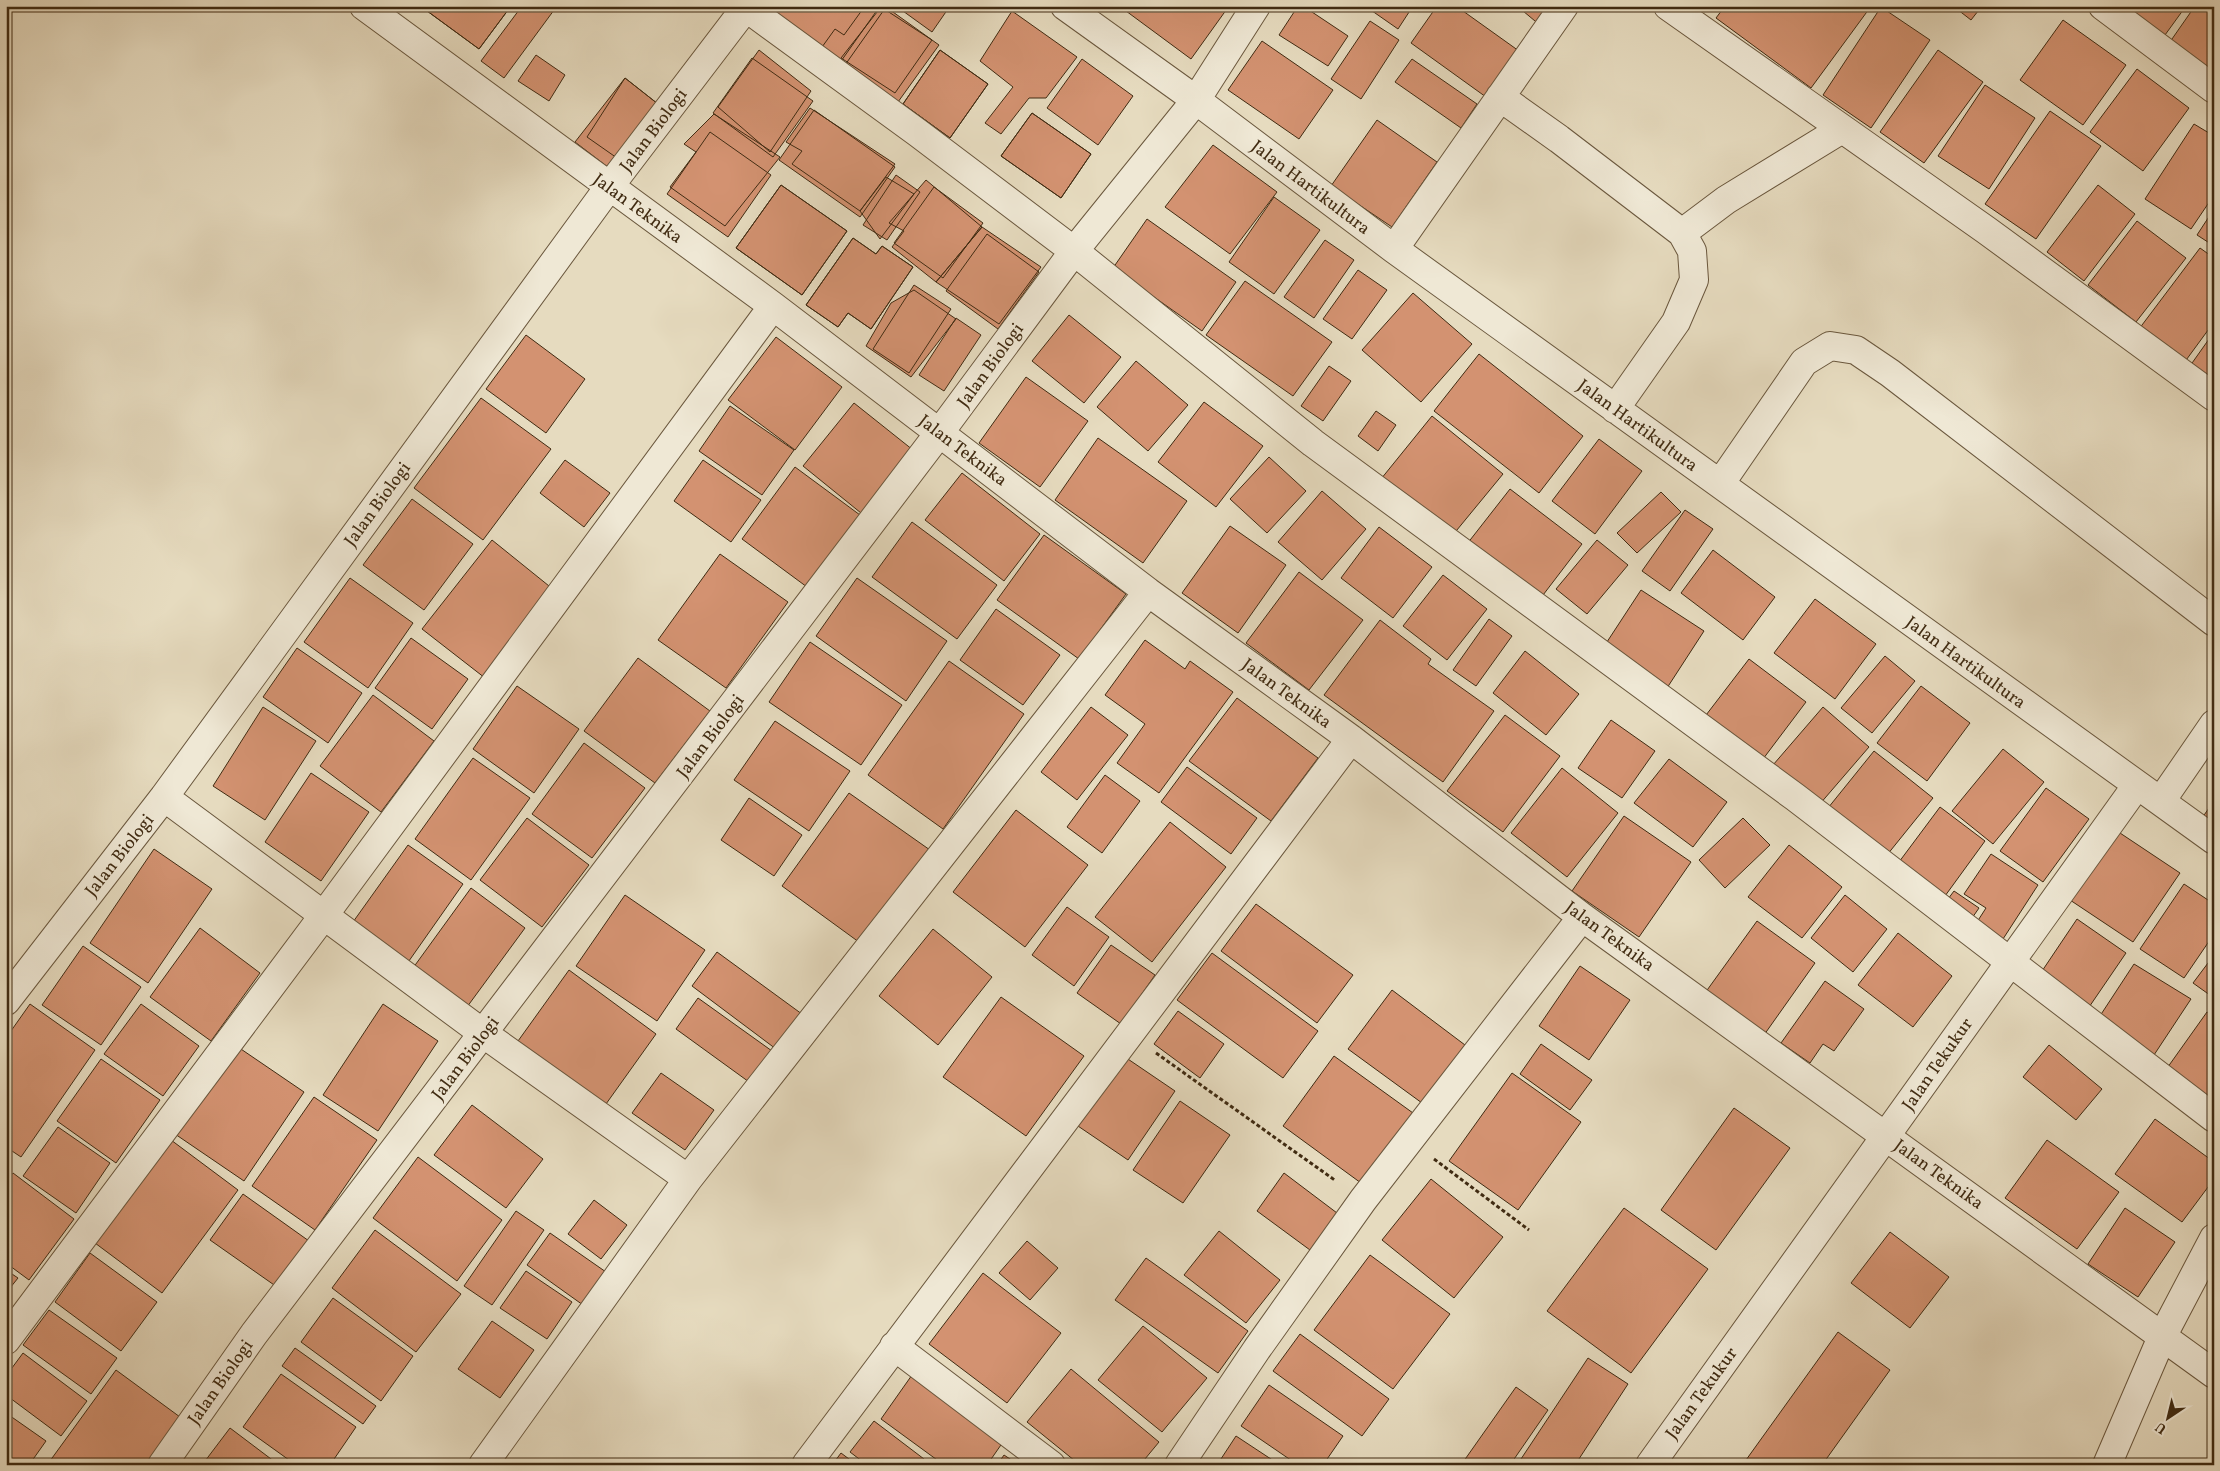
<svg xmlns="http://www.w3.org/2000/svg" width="2220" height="1471" font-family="Vollkorn,serif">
<rect width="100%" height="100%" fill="#e6dbbf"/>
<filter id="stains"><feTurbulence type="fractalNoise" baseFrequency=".004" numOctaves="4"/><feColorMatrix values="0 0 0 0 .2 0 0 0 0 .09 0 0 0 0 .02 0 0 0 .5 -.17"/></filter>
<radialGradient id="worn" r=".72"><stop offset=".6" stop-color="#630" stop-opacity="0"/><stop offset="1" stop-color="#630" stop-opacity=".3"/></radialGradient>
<path fill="#d39271" stroke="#402b12" d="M425 6H511L479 49 423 8Z
M425 6H511L479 49 423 8Z
M522 6H557L504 78 481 61Z
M776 6H880L839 64 767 19Z
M776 6H865L844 35 835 29 817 54 767 19Z
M896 6H950L932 32Z
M1129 6H1229L1191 59 1126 11Z
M1298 6H1303L1348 36 1328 66 1279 35Z
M1365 6H1413L1398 29Z
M1437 6H1456L1519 51 1486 97 1411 43Z
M1517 6H1557L1541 26Z
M1697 6H1710L1705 12Z
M1725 6H1865L1869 9 1811 88 1716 18Z
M1953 6H1982L1971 20Z
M2125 6H2186L2165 35Z
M2195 6H2214V74L2165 49Z
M881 7 932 40 895 93 841 58Z
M886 7 939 45 898 102 845 65Z
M1881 7 1930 40 1871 128 1823 95Z
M1012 11 1077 57 1046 98H1029L1001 134 985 123 1013 87 980 61Z
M2063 20 2126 65 2083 125 2020 80Z
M1370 21 1399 40 1361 99 1331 79Z
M1262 41 1333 90 1299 139 1228 90Z
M759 50 811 91 770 152 718 107Z
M940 50 988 84 950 138 903 104Z
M940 50 988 84 950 138 903 104Z
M1938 50 1983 82 1924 163 1880 132Z
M536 55 565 75 549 101 518 81Z
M752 58 813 101 773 157 713 113Z
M1082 59 1133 96 1098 145 1047 108Z
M1412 59 1477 104 1461 128 1395 82Z
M2137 69 2189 108 2143 171 2090 132Z
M625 78 658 104 609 168 575 142Z
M625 78 658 104 617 158 587 137Z
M1985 85 2035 118 1989 189 1938 156Z
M810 108 895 164 860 211 792 164 802 151 786 142Z
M814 110 895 167 860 217 779 160Z
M2050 111 2101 146 2036 239 1985 204Z
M1032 113 1091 154 1061 198 1001 156Z
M1032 113 1091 154 1061 198 1001 156Z
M714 114 780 157 725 226 670 187 696 152 684 144Z
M1377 120 1437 162 1392 227 1331 186Z
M2194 124 2214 136V195L2191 229 2145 199Z
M710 132 771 175 728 237 667 194Z
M1213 145 1277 192 1230 254 1165 207Z
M896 175 920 192 887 240 863 225Z
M886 177 914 194 880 239 860 211Z
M926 180 982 227 936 282 892 247 904 231 889 223Z
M781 185 847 231 802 295 736 248Z
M781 185 847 231 802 295 736 248Z
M2098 185 2135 214 2084 281 2047 252Z
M934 187 983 223 943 278 894 243Z
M1274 197 1320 230 1274 294 1229 262Z
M2214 209V246L2197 235Z
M1147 219 1236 282 1202 331 1113 268Z
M2137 221 2186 258 2136 322 2088 285Z
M982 227 1041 267 999 324 936 282Z
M987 234 1039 272 998 329 946 291Z
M853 238 876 254 882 246 913 267 871 329 848 313 838 327 806 305Z
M853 238 876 254 882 246 913 267 871 329 848 313 838 327 806 305Z
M1325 240 1354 260 1314 318 1284 297Z
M2200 248 2214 258V322L2181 367 2136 333Z
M1358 270 1387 290 1352 339 1323 319Z
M1245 281 1332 342 1293 396 1206 335Z
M914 285 951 309 909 373 873 349Z
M914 290 956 319 911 377 866 346 891 303Z
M1413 293 1472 344 1421 402 1362 350Z
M1069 315 1121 357 1084 403 1032 361Z
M956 318 981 335 944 391 919 375Z
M2214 332V392L2185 373Z
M526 335 585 379 546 433 486 389Z
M776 337 842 387 795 450 728 400Z
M1479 354 1583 436 1539 493 1434 411Z
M1136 361 1188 405 1148 451 1097 407Z
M1329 366 1351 381 1323 421 1301 406Z
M1026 377 1088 421 1040 487 979 443Z
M481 398 551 449 483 540 414 488Z
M1204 402 1263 446 1216 507 1158 462Z
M854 403 913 450 861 513 803 466Z
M730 406 794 450 762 495 699 451Z
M1376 411 1396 425 1378 451 1358 436Z
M1432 416 1503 474 1452 536 1381 479Z
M1098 438 1187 501 1143 563 1055 500Z
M1599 439 1642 471 1595 534 1552 501Z
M1269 457 1306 491 1267 533 1230 499Z
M565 460 610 493 584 527 540 493Z
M703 460 761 500 731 542 674 501Z
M795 467 860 515 807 587 742 539Z
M962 473 1040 534 1004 581 925 520Z
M1510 489 1582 544 1540 599 1467 544Z
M1322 491 1366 529 1322 580 1278 542Z
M1661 492 1681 512 1637 553 1617 533Z
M412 499 473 544 424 610 363 565Z
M1685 510 1713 529 1670 591 1642 571Z
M912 522 997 585 957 639 872 577Z
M1230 526 1286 565 1238 633 1182 593Z
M1379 527 1432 567 1393 618 1341 578Z
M1044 535 1126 594 1079 659 997 600Z
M492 540 554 590 485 678 422 629Z
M1597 540 1628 565 1587 614 1556 589Z
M1713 550 1775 597 1743 640 1681 593Z
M720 554 788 602 726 688 658 640Z
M1299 572 1363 620 1309 690 1246 643Z
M1443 575 1487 609 1447 660 1403 626Z
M350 578 413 623 368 688 304 642Z
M857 578 947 641 906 701 816 636Z
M1641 590 1704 631 1667 688 1603 648Z
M1815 599 1876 644 1835 699 1774 653Z
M996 609 1060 655 1023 705 960 660Z
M1489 619 1512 636 1476 686 1453 670Z
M1380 620 1431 659 1428 664 1494 711 1443 782 1324 695Z
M411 638 468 679 432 729 375 688Z
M1145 640 1185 669 1190 661 1233 692 1159 793 1117 763 1145 724 1105 695Z
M810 642 902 705 861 765 769 702Z
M297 648 362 693 328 743 263 697Z
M1525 651 1579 694 1546 735 1493 693Z
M1885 656 1915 681 1872 733 1841 708Z
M638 658 710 711 655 783 584 731Z
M1749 659 1806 702 1760 763 1703 719Z
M949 661 1024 714 943 829 868 775Z
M517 686 579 729 534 793 473 749Z
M1921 686 1970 723 1927 781 1877 743Z
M373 695 434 741 381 812 320 766Z
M1237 698 1318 758 1271 821 1189 761Z
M263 707 316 741 265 820 213 786Z
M1091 707 1128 735 1077 800 1041 772Z
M1823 707 1869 747 1819 805 1773 765Z
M1505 715 1560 756 1503 832 1447 791Z
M1611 720 1655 751 1622 798 1578 768Z
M775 721 850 771 809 831 734 780Z
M584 743 645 788 592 858 532 814Z
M2003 749 2044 782 1993 844 1952 811Z
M1874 751 1933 798 1887 855 1828 808Z
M473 758 530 798 471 880 415 839Z
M1669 759 1727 802 1693 847 1634 803Z
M1187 767 1257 818 1231 854 1161 802Z
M1562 768 1618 813 1567 877 1511 833Z
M311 773 369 812 321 881 265 842Z
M1105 775 1140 801 1102 853 1067 827Z
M2046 788 2089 819 2043 882 2000 851Z
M849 793 930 850 863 945 782 886Z
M749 798 802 835 774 876 721 840Z
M2214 801V826L2202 818Z
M1940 807 1985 841 1945 896 1899 862Z
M1016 810 1088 865 1025 947 953 892Z
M1624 816 1691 862 1639 937 1572 891Z
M527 818 589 865 542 927 480 880Z
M1743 818 1770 845 1725 888 1699 860Z
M1170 822 1226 867 1152 962 1095 917Z
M2117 831 2180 873 2133 942 2070 900Z
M408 845 463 884 404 968 348 929Z
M1789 845 1842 887 1802 938 1748 897Z
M154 849 212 889 148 983 90 943Z
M1991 854 2038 885 2003 939 1977 922 1986 908 1964 894Z
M2184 884 2214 904V934L2184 978 2140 949Z
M471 888 525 928 467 1007 413 968Z
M1954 891 1979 908 1970 921 1945 903Z
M625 895 705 950 657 1021 576 966Z
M1845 895 1887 929 1853 972 1811 938Z
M1256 904 1353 975 1317 1023 1221 951Z
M1067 907 1109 937 1074 986 1032 955Z
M2077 919 2126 953 2085 1013 2036 980Z
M1757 921 1815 963 1764 1035 1705 993Z
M200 928 260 973 211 1041 150 997Z
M933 929 992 977 938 1045 879 996Z
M1898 933 1952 976 1913 1027 1858 985Z
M1111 945 1155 975 1121 1024 1077 993Z
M83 946 141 987 101 1045 42 1005Z
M717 952 806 1017 780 1052 692 986Z
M1212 953 1318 1031 1283 1078 1177 1000Z
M2214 955V998L2193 983Z
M2134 964 2191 999 2152 1058 2096 1022Z
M1580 966 1630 1000 1589 1060 1539 1026Z
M569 970 656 1034 601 1111 513 1048Z
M1825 981 1864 1009 1834 1051 1823 1044 1810 1063 1781 1043Z
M1392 990 1465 1045 1422 1103 1348 1049Z
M1001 997 1084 1056 1026 1136 943 1077Z
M698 998 779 1056 756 1087 676 1029Z
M30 1004 95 1050 21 1157 6 1147V1038Z
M141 1004 199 1046 163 1096 104 1054Z
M383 1004 438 1041 378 1131 323 1095Z
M1178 1011 1224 1044 1200 1078 1154 1044Z
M2207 1012 2214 1016V1107L2165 1071Z
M1541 1044 1592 1080 1570 1110 1520 1074Z
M235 1045 304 1092 244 1181 175 1134Z
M2049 1045 2102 1089 2076 1120 2023 1077Z
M1122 1055 1175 1091 1128 1160 1075 1124Z
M1334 1056 1413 1113 1361 1183 1283 1126Z
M101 1059 160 1100 116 1163 57 1121Z
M661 1073 714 1110 685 1150 632 1113Z
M1512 1073 1581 1122 1518 1210 1449 1161Z
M314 1097 377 1140 315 1230 252 1186Z
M1180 1101 1230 1135 1183 1203 1133 1170Z
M472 1105 543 1159 506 1208 434 1155Z
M1734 1108 1790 1148 1716 1250 1661 1210Z
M2155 1119 2214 1162V1179L2182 1222 2115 1174Z
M58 1127 110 1163 76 1213 23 1176Z
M171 1140 238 1190 162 1293 95 1243Z
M2047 1140 2119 1192 2077 1249 2005 1198Z
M418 1157 502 1220 457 1281 373 1218Z
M13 1173 74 1219 29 1280 6 1263V1182Z
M1284 1173 1337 1213 1310 1250 1257 1211Z
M1431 1179 1503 1237 1454 1298 1382 1240Z
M243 1194 309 1241 277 1287 210 1240Z
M594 1200 627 1225 601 1259 568 1234Z
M1624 1208 1708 1269 1631 1373 1547 1311Z
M2125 1208 2175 1242 2138 1297 2088 1264Z
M516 1211 544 1230 492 1305 464 1286Z
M375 1230 461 1294 416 1352 332 1288Z
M1219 1231 1280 1280 1246 1323 1184 1275Z
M1890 1232 1949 1277 1910 1328 1851 1283Z
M550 1233 606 1272 583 1305 527 1265Z
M1027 1241 1058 1268 1030 1300 999 1273Z
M90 1253 157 1302 121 1351 55 1302Z
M1370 1255 1450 1314 1393 1389 1314 1330Z
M1146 1258 1248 1331 1218 1373 1115 1300Z
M6 1270 18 1278 6 1293Z
M526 1271 572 1302 547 1339 500 1308Z
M983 1273 1061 1333 1007 1403 929 1344Z
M333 1298 413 1356 381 1401 301 1342Z
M49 1310 117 1358 91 1394 23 1345Z
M492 1321 534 1350 500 1398 458 1369Z
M1143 1326 1207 1378 1162 1432 1098 1380Z
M1838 1332 1890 1370 1822 1465H1752L1746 1460Z
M1300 1334 1389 1399 1362 1436 1273 1371Z
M295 1348 376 1406 363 1424 282 1366Z
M23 1353 87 1401 61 1436 6 1395V1376Z
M1588 1358 1628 1384 1575 1465H1517Z
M1071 1369 1159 1442 1140 1465H1080L1027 1422Z
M116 1370 180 1417 145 1465H47Z
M281 1374 356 1427 330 1465H296L243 1427Z
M912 1375 1003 1442 987 1465H944L881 1419Z
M1269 1385 1343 1436 1323 1465H1298L1241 1426Z
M1516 1387 1548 1410 1510 1465H1461Z
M6 1413 46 1441 29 1465H6Z
M874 1421 924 1459 920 1465H867L850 1452Z
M230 1428 279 1465H202Z
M1236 1436 1280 1465H1217Z
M841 1453 857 1465H832Z
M1004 1455 1019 1465H997Z"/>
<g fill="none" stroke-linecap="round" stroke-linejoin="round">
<g stroke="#6a573d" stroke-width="30">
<path id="minor" d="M364 6 773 306 1148 592 1351 739 1582 917 2214 1374
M744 6 918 133 1074 251 1313 443 1795 797 2214 1118
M1065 6 1196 100 1394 249 2214 840
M1668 6 1986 230 2214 397
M2103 6 2214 89
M1500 97 1559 139 1682 233 1726 200 1842 129
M1394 249 1564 6
M1615 409 1676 322 1694 280 1692 251 1682 233
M1720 484 1804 362 1830 346 1856 350 1890 373 2214 622
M164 797 484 1034 688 1179
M2161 801 2214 724
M6 1001 164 797 609 187 747 6
M6 1340 324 915 773 306
M894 1346 1051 1465
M162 1465 254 1334 940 432 1074 251 1196 100 1256 6
M483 1465 688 1179 1148 592
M806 1465 1351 739
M1179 1465 1257 1349 1363 1200 1582 917
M1650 1465 2137 785
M2107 1465 2162 1337 2214 1238"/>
</g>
<path stroke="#402b12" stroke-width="3" stroke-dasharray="4 2.5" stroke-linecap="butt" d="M1156 1053 1336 1181
M1434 1159 1529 1230"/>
<use href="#minor" stroke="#efe8d5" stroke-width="28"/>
</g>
<g text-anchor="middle" stroke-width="5" stroke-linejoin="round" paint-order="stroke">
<g font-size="18" fill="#402b12" stroke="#efe8d5">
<text transform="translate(653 130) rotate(-53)" y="6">Jalan Biologi</text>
<text transform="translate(1311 187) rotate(37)" y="6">Jalan Hartikultura</text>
<text transform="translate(638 208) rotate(36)" y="6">Jalan Teknika</text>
<text transform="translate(990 365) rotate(-54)" y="6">Jalan Biologi</text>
<text transform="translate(1638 425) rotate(36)" y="6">Jalan Hartikultura</text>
<text transform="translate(963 450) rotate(37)" y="6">Jalan Teknika</text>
<text transform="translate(377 504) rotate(-54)" y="6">Jalan Biologi</text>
<text transform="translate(1966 662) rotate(36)" y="6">Jalan Hartikultura</text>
<text transform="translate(1287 693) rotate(36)" y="6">Jalan Teknika</text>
<text transform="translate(710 736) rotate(-53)" y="6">Jalan Biologi</text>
<text transform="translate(119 855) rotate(-52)" y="6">Jalan Biologi</text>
<text transform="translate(1610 936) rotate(36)" y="6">Jalan Teknika</text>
<text transform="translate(465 1058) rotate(-53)" y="6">Jalan Biologi</text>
<text transform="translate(1937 1064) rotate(-55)" y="6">Jalan Tekukur</text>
<text transform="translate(1939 1174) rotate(36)" y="6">Jalan Teknika</text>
<text transform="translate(220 1382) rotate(-55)" y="6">Jalan Biologi</text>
<text transform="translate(1701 1393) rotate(-54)" y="6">Jalan Tekukur</text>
</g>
</g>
<rect width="2220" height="1471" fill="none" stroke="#e6dbbf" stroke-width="25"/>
<rect x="8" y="8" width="2205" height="1456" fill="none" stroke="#402b12" stroke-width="2.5"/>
<rect x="12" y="12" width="2195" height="1446" fill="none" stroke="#402b12"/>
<g transform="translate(2168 1418) rotate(215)" stroke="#efe8d5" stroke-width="4" paint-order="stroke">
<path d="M0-4L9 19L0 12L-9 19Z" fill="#402b12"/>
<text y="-8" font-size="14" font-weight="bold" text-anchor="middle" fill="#402b12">U</text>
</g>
<rect width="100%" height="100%" filter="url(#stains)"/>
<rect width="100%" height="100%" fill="url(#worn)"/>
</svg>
